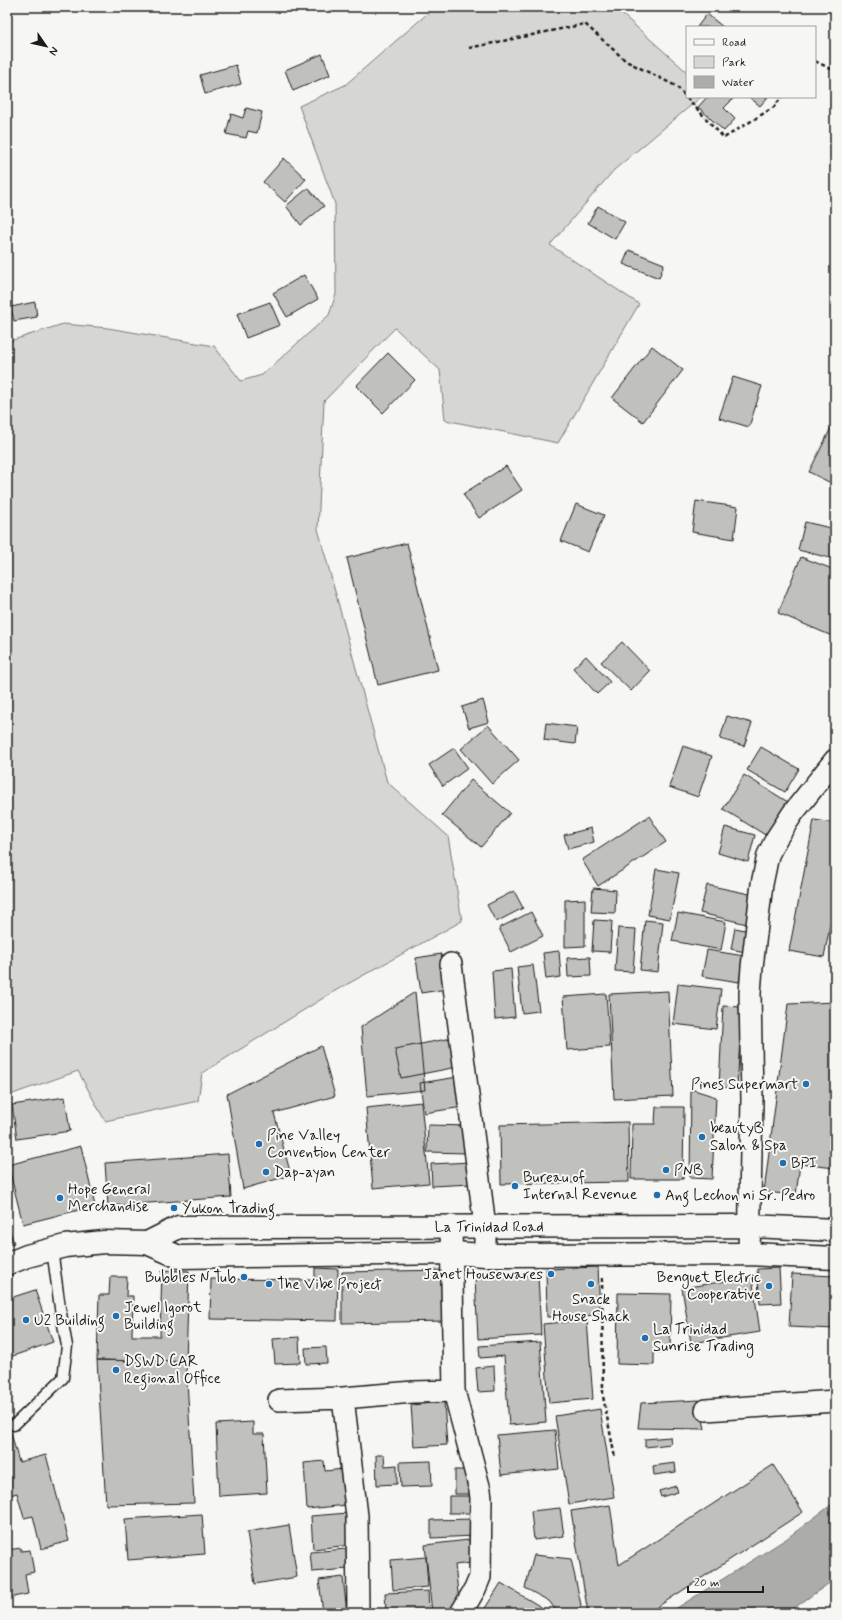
<svg xmlns="http://www.w3.org/2000/svg" width="842" height="1620" font-family="Mynerve,sans-serif">
<rect width="100%" height="100%" fill="#f6f6f2"/>
<filter id="ink" filterUnits="userSpaceOnUse"><feTurbulence type="fractalNoise" baseFrequency=".025" numOctaves="2"/><feDisplacementMap in="SourceGraphic" scale="8" xChannelSelector="R" yChannelSelector="G"/><feConvolveMatrix kernelMatrix="1 2 1 2 8 2 1 2 1" color-interpolation-filters="sRGB"/></filter>
<g filter="url(#ink)">
<path fill="#d6d6d2" stroke="#797977" d="M435 7H614L687 72V97H701L614 170 550 245 639 304 558 443 445 420 440 370 395 328 324 401 318 529 387 782 448 836 462 921 333 992 202 1073 198 1101 105 1121 78 1071 7 1096V342L63 324 108 328 214 346 241 381 262 375 329 315 336 294 335 204 299 106 345 85Z"/>
<path fill="#acaca9" stroke="#727271" d="M835 1502V1579L787 1613H669L786 1539Z"/>
<path fill="#c0c0bd" stroke="#1c1c1c" d="M707 14 723 27H697Z
M322 54 330 75 293 91 285 70Z
M236 65 241 84 205 94 200 75Z
M707 97H735L724 108 735 119 724 131 698 107Z
M749 97H768L760 106Z
M246 108 262 112 257 133 248 131 246 138 226 134 231 114 243 118Z
M284 158 306 179 285 202 263 182Z
M308 188 324 206 301 225 286 206Z
M598 206 625 222 615 239 588 223Z
M629 250 664 264 659 278 623 264Z
M304 275 318 299 287 317 273 293Z
M35 302 37 317 14 321 11 307Z
M270 302 280 325 246 338 237 314Z
M652 346 683 370 643 422 612 398Z
M388 353 415 380 383 413 356 386Z
M733 377 762 386 749 427 719 418Z
M835 420V485L809 472Z
M506 466 522 490 479 518 463 494Z
M696 501 738 507 734 539 692 532Z
M576 504 604 515 588 552 561 541Z
M805 522 835 529 834 559 798 550Z
M407 543 438 670 378 685 347 558Z
M801 557 835 570V630L832 636 778 613Z
M622 642 650 671 631 691 601 662Z
M586 656 610 682 597 694 573 668Z
M483 700 489 722 469 728 462 707Z
M727 716 752 723 744 746 720 739Z
M546 723 577 727 575 744 544 740Z
M488 725 519 760 492 784 461 749Z
M683 746 712 756 698 797 669 787Z
M761 747 799 769 785 792 747 770Z
M454 748 468 768 443 786 429 765Z
M744 775 788 802 767 836 723 809Z
M471 780 510 813 481 847 442 815Z
M649 816 666 842 598 886 582 860Z
M814 820 835 823V899L824 957 789 951Z
M725 827 755 835 748 862 718 853Z
M591 828 594 842 568 849 564 835Z
M656 869 679 873 670 919 648 915Z
M707 885 754 895 747 924 700 913Z
M593 888 616 890 615 913 591 912Z
M514 891 523 908 496 922 487 905Z
M585 899V946L565 947V900Z
M531 912 543 936 511 952 499 928Z
M678 913 726 922 721 950 672 941Z
M594 920 612 921 610 952 592 951Z
M645 920 663 922 658 972 640 970Z
M618 928 636 929 633 972 615 971Z
M735 928 755 932 750 953 731 949Z
M707 950 744 956 739 982 702 976Z
M559 951 561 977 546 979 543 953Z
M441 954 447 989 421 993 416 958Z
M590 957 591 976 568 977 567 958Z
M533 965 539 1011 522 1013 517 967Z
M511 969 515 1017 495 1019 492 971Z
M678 984 721 989 716 1029 673 1024Z
M668 991 673 1096 614 1099 609 994Z
M415 992 425 1090 367 1096 361 1027Z
M606 994 610 1047 567 1050 563 997Z
M835 1002V1168L800 1164 796 1195 764 1192 788 1004Z
M723 1006 742 1007 737 1088 719 1087Z
M452 1038 457 1067 401 1078 395 1049Z
M321 1046 335 1096 274 1113 291 1175 243 1189 227 1094Z
M458 1077 463 1107 424 1113 420 1083Z
M691 1089 716 1097 712 1179 690 1178Z
M65 1097 70 1131 17 1139 12 1105Z
M421 1102 429 1183 373 1188 366 1108Z
M656 1107H684L683 1179H631L632 1124H655Z
M628 1122 629 1182 501 1184 500 1125Z
M428 1125 469 1126 467 1153 427 1152Z
M81 1146 95 1206 23 1224 8 1165Z
M228 1154 231 1197 108 1206 105 1163Z
M471 1162 472 1184 432 1186 431 1164Z
M7 1223 14 1243 7 1245Z
M598 1267 600 1315 547 1317 546 1269Z
M315 1268 338 1269 337 1321 210 1319 211 1279 315 1280Z
M779 1268 781 1303 760 1304 757 1269Z
M162 1270 189 1271 186 1362 97 1360 99 1295H109L110 1277H127L126 1296H133L132 1336H160Z
M445 1270 446 1321 342 1323V1272Z
M792 1274 835 1276V1329L789 1327Z
M538 1275 541 1335 478 1339 475 1278Z
M752 1277 760 1332 691 1343 682 1288Z
M35 1290 53 1342 7 1358V1299Z
M618 1293 671 1294 670 1352H654V1365L617 1364Z
M587 1320 593 1399 549 1403 543 1324Z
M299 1337 300 1363 275 1364 273 1339Z
M540 1342 546 1422 509 1425 504 1356 480 1358 479 1346Z
M326 1347 327 1363 306 1364 305 1348Z
M97 1360 186 1362 194 1503 106 1505Z
M494 1366 495 1391 478 1392 476 1368Z
M699 1400 705 1429 638 1428 641 1403Z
M444 1402 447 1445 414 1447 411 1405Z
M600 1409 614 1497 569 1504 555 1416Z
M8 1422 19 1462 46 1455 69 1541 41 1549 33 1516 24 1518 17 1493 7 1496V1423Z
M253 1422V1434H264L267 1493 219 1496 216 1424Z
M555 1430 559 1469 501 1475 497 1435Z
M670 1437 671 1444 645 1447V1439Z
M376 1455H384L385 1466 397 1465V1484L377 1485Z
M324 1461 325 1471 344 1469 347 1505 307 1509 304 1463Z
M431 1461 432 1486 401 1487 400 1462Z
M675 1463 676 1472 654 1475 653 1466Z
M773 1465 803 1512 648 1613H588L571 1511 610 1505 619 1565Z
M455 1470H473L474 1494H455Z
M676 1486 678 1492 661 1497 659 1491Z
M449 1496H474V1513H449Z
M560 1508 564 1536 534 1540 531 1511Z
M348 1513 351 1545 313 1549 311 1516Z
M202 1514 205 1554 128 1560 125 1519Z
M474 1519V1536L431 1538V1520Z
M289 1525 297 1577 255 1584 247 1532Z
M477 1539 479 1562 455 1565 459 1601 445 1613H432L425 1545Z
M21 1548V1551L30 1550 34 1572 25 1574 28 1594 8 1598 7 1550Z
M346 1549 348 1569 312 1572 310 1552Z
M534 1555 571 1559 581 1605 577 1613H558L549 1601 525 1588Z
M426 1557 428 1587 393 1590 391 1560Z
M343 1577 347 1613H323L319 1580Z
M501 1583 541 1607 546 1613H482Z
M428 1591 429 1613H386L385 1593Z"/>
<g fill="none" stroke-linecap="round" stroke-linejoin="round">
<g stroke="#1c1c1c" stroke-width="13">
<path id="service" d="M14 1425 63 1378 67 1346 60 1308 52 1249"/>
</g>
<g stroke="#1c1c1c" stroke-width="24">
<path id="minor" d="M451 964 485 1226V1255
M451 1226 454 1391 480 1490 481 1498 480 1577 475 1589 461 1613
M749 1254 752 1099 750 993 752 967 762 884 768 855 776 839 793 813 835 760
M343 1398 357 1516 358 1613
M279 1400 343 1398 413 1392 454 1391
M706 1410 835 1401"/>
</g>
<g stroke="#1c1c1c" stroke-width="25">
<g id="trunk">
<path id="s1" d="M147 1243 179 1227 750 1226 835 1230"/>
<path d="M7 1264 27 1256 65 1246 104 1242 147 1243 179 1257 452 1253 485 1255 749 1254 835 1258"/>
</g>
</g>
<path stroke="#1c1c1c" stroke-width="2.5" stroke-dasharray="4 3" stroke-linecap="butt" d="M469 48 585 24 626 61 676 86 724 138 774 107 782 97
M815 61 835 71
M602 1278 603 1396 615 1458"/>
<use href="#service" stroke="#f6f6f2" stroke-width="10"/>
<use href="#minor" stroke="#f6f6f2" stroke-width="21"/>
<use href="#trunk" stroke="#f6f6f2" stroke-width="22"/>
</g>
</g>
<g fill="#1f6fb2" stroke="#f6f6f2" stroke-width="1.5">
<circle cx="806" cy="1084" r="4"/>
<circle cx="702" cy="1137" r="4"/>
<circle cx="259" cy="1144" r="4"/>
<circle cx="783" cy="1163" r="4"/>
<circle cx="666" cy="1170" r="4"/>
<circle cx="266" cy="1172" r="4"/>
<circle cx="515" cy="1186" r="4"/>
<circle cx="657" cy="1195" r="4"/>
<circle cx="60" cy="1198" r="4"/>
<circle cx="174" cy="1208" r="4"/>
<circle cx="551" cy="1274" r="4"/>
<circle cx="244" cy="1277" r="4"/>
<circle cx="269" cy="1284" r="4"/>
<circle cx="591" cy="1284" r="4"/>
<circle cx="769" cy="1286" r="4"/>
<circle cx="116" cy="1316" r="4"/>
<circle cx="26" cy="1320" r="4"/>
<circle cx="645" cy="1338" r="4"/>
<circle cx="116" cy="1370" r="4"/>
</g>
<g text-anchor="middle" stroke-width="4" stroke-linejoin="round" paint-order="stroke">
<g font-size="15" fill="#1c1c1c" stroke="#f6f6f2" text-anchor="start">
<text x="798" y="1089" text-anchor="end">Pines Supermart</text>
<text x="710" y="1133">beautyB<tspan x="710" dy="17">Salon &amp; Spa</tspan></text>
<text x="267" y="1140">Pine Valley<tspan x="267" dy="17">Convention Center</tspan></text>
<text x="791" y="1168">BPI</text>
<text x="674" y="1175">PNB</text>
<text x="274" y="1177">Dap-ayan</text>
<text x="523" y="1182">Bureau of<tspan x="523" dy="17">Internal Revenue</tspan></text>
<text x="68" y="1194">Hope General<tspan x="68" dy="17">Merchandise</tspan></text>
<text x="665" y="1200">Ang Lechon ni Sr. Pedro</text>
<text x="182" y="1213">Yukon Trading</text>
<text x="543" y="1279" text-anchor="end">Janet Housewares</text>
<text x="236" y="1282" text-anchor="end">Bubbles N Tub</text>
<text x="761" y="1282" text-anchor="end">Benguet Electric<tspan x="761" dy="17">Cooperative</tspan></text>
<text x="277" y="1289">The Vibe Project</text>
<text x="591" y="1304" text-anchor="middle">Snack<tspan x="591" dy="17">House Shack</tspan></text>
<text x="124" y="1312">Jewel Igorot<tspan x="124" dy="17">Building</tspan></text>
<text x="34" y="1325">U2 Building</text>
<text x="653" y="1334">La Trinidad<tspan x="653" dy="17">Sunrise Trading</tspan></text>
<text x="124" y="1366">DSWD CAR<tspan x="124" dy="17">Regional Office</tspan></text>
</g>
<g font-size="15" fill="#1c1c1c" stroke="#f6f6f2">
<text dy="5" stroke="none"><textPath href="#s1" startOffset="346">La Trinidad Road</textPath></text>
</g>
</g>
<rect width="842" height="1620" fill="none" stroke="#f6f6f2" stroke-width="24"/>
<rect x="12" y="12" width="818" height="1596" fill="none" stroke="#1c1c1c" stroke-width="1.5" filter="url(#ink)"/>
<rect x="686" y="26" width="130" height="72" fill="#f6f6f2" stroke="#9f9f9c"/>
<rect x="694" y="39" width="20" height="6" fill="#f6f6f2" stroke="#9f9f9c"/>
<text x="722" y="46" font-size="12" fill="#1c1c1c">Road</text>
<rect x="694" y="56" width="20" height="12" fill="#d6d6d2" stroke="#9f9f9c"/>
<text x="722" y="66" font-size="12" fill="#1c1c1c">Park</text>
<rect x="694" y="76" width="20" height="12" fill="#acaca9" stroke="#9f9f9c"/>
<text x="722" y="86" font-size="12" fill="#1c1c1c">Water</text>
<g transform="translate(46 46) rotate(124)" stroke="#f6f6f2" stroke-width="3" paint-order="stroke">
<path d="M0-3L7 15L0 10L-7 15Z" fill="#1c1c1c"/>
<text y="-6" font-size="11" font-weight="bold" text-anchor="middle" fill="#1c1c1c">N</text>
</g>
<path d="M688 1586v6h75v-6" fill="none" stroke="#1c1c1c" stroke-width="2"/>
<text x="694" y="1586" font-size="12" fill="#1c1c1c" stroke="#f6f6f2" stroke-width="3" paint-order="stroke">20 m</text>
</svg>
